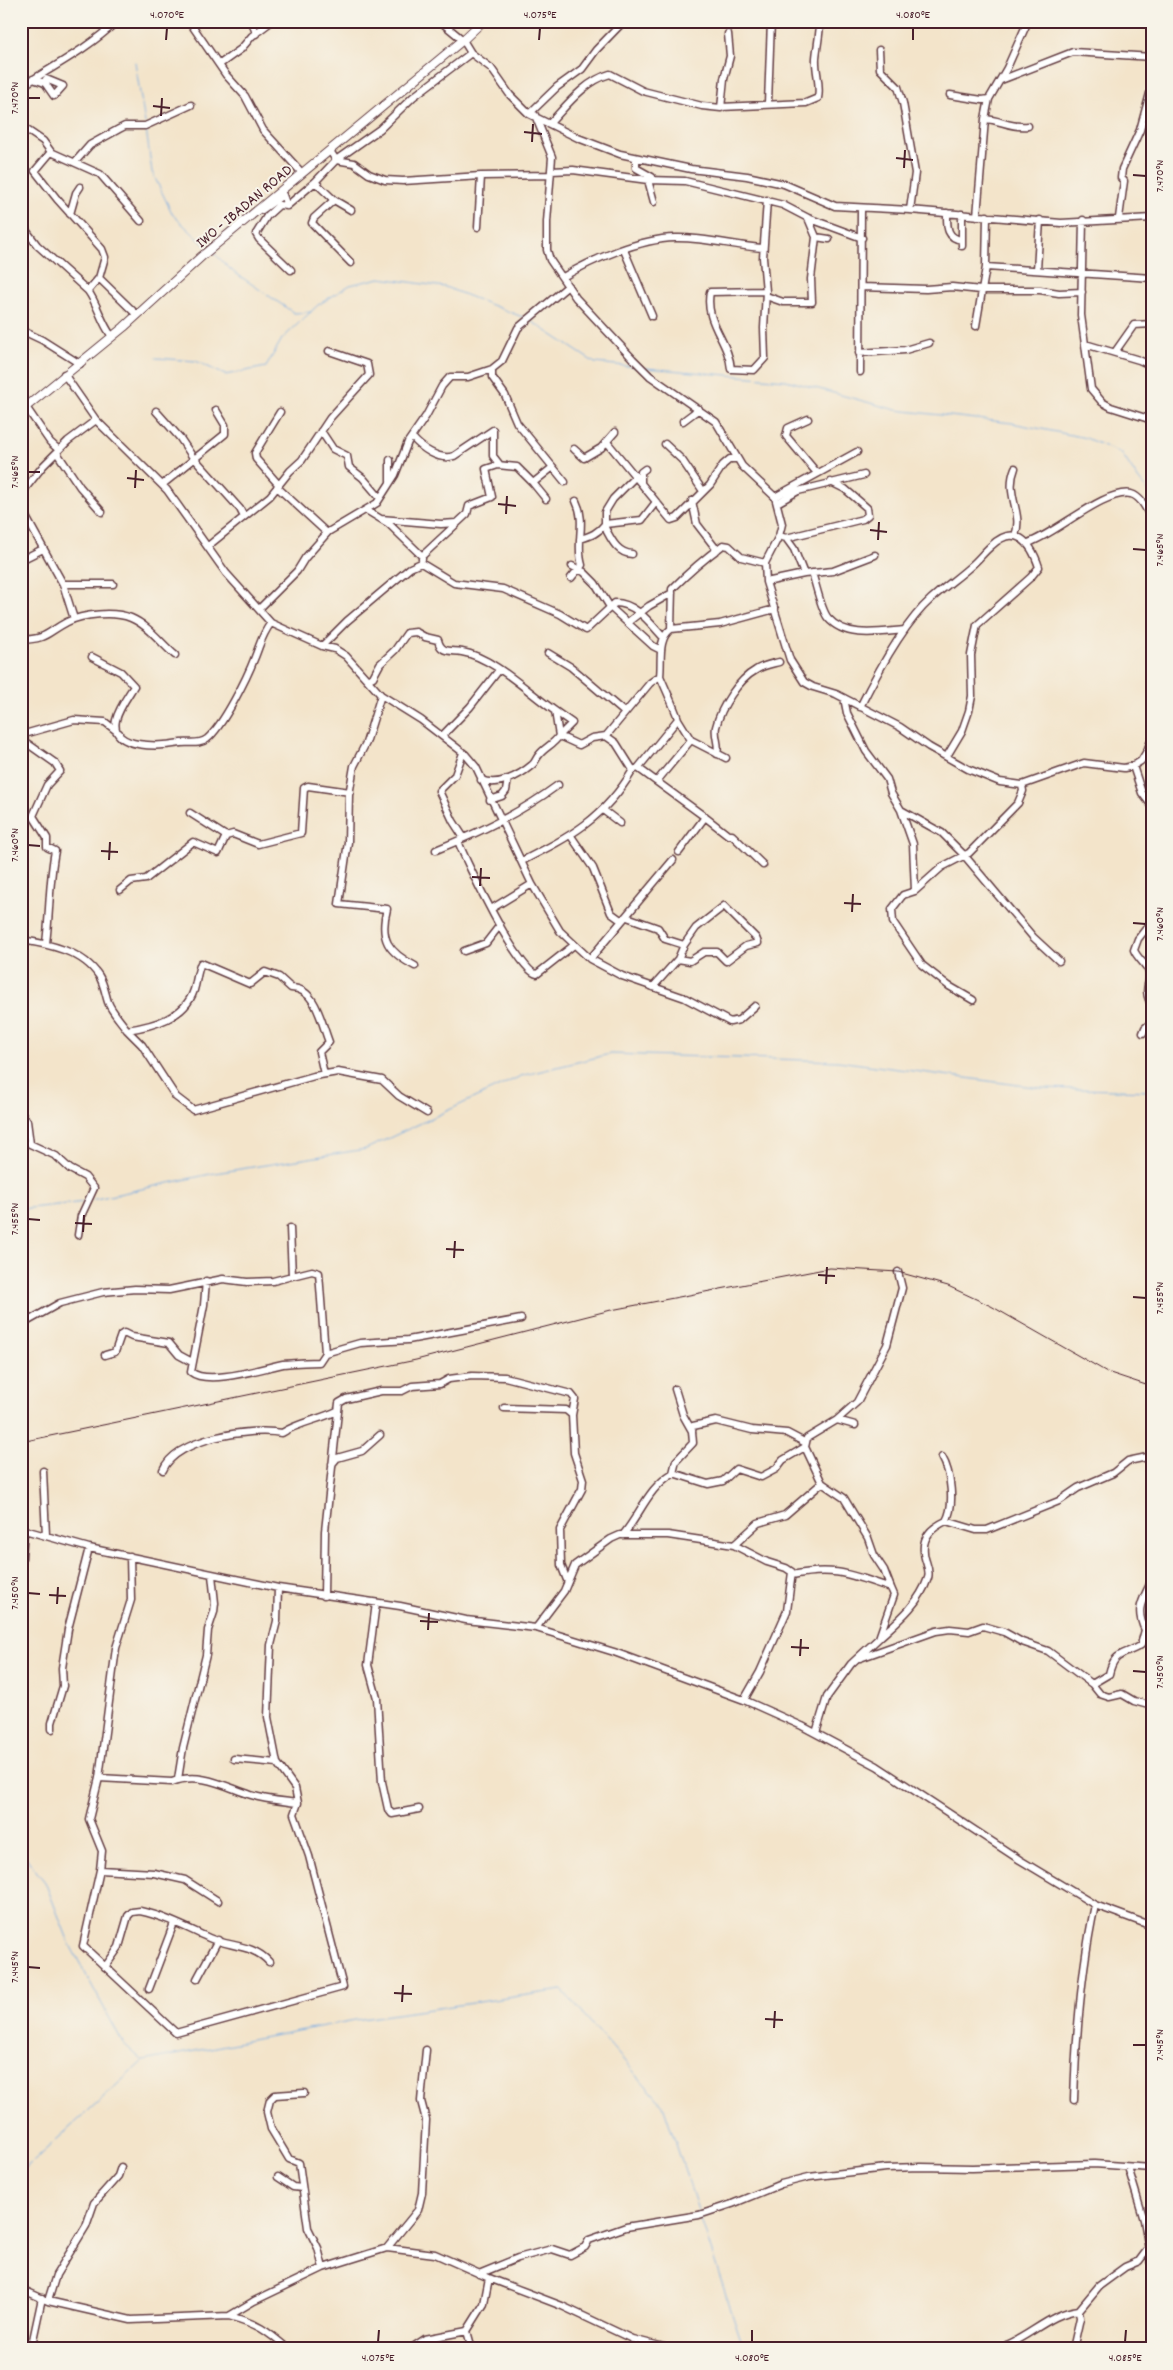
<svg xmlns="http://www.w3.org/2000/svg" width="1173" height="2370" font-family="Dekko,sans-serif">
<rect width="100%" height="100%" fill="#f7f3e8"/>
<filter id="ink" filterUnits="userSpaceOnUse"><feTurbulence type="fractalNoise" baseFrequency=".02" numOctaves="2"/><feDisplacementMap in="SourceGraphic" scale="10" xChannelSelector="R" yChannelSelector="G"/><feConvolveMatrix kernelMatrix="1 2 1 2 8 2 1 2 1" color-interpolation-filters="sRGB"/></filter>
<filter id="wash" filterUnits="userSpaceOnUse"><feTurbulence type="fractalNoise" baseFrequency=".0096" numOctaves="4" result="noise"/><feDisplacementMap in="SourceGraphic" scale="20" xChannelSelector="R" yChannelSelector="G"/><feGaussianBlur stdDeviation="1.12" result="paint"/><feColorMatrix in="noise" values="0 0 0 0 0 0 0 0 0 0 0 0 0 0 0 0 0 1.4 0 .05"/><feComposite in="paint" operator="in"/></filter>
<g filter="url(#wash)">
<rect width="100%" height="100%" fill="#f3e4ca"/>
<g fill="none" stroke-linecap="round" stroke-linejoin="round">
<path stroke="#72a9e1" stroke-width="1" d="M135 62 145 123
M146 129 152 172 173 215 208 248
M213 252 231 270 294 313 311 312
M531 321 595 363 637 367
M156 358 196 361 225 375 266 367 282 339 318 305 350 285 380 278 445 287 525 318
M646 368 786 380 896 410 1012 423 1086 438 1122 454 1139 480 1152 495
M91 1200 215 1173 366 1149 521 1076 610 1054 838 1061 1041 1088 1152 1091
M21 1209 85 1202
M21 1852 45 1882 70 1945 123 2043 143 2061
M21 2172 143 2061 355 2020 562 1990 663 2105 699 2213
M700 2217 744 2349"/>
</g>
</g>
<g filter="url(#ink)">
<g fill="none" stroke-linecap="round" stroke-linejoin="round">
<g stroke="#633d43" stroke-width="9">
<path id="minor" d="M189 21 226 75 245 96 263 130 302 173
M252 21 256 34
M440 21 463 40 471 53 491 68 510 95 529 114 578 138 620 154 691 169 747 176 784 184 835 206 910 210 1061 223 1152 218
M678 21H686
M879 50 880 69 898 87 903 103 915 173 910 210
M220 64 241 49 252 36 272 21
M33 79 45 83 54 96 63 86 46 79 44 83
M1001 80 1073 52 1152 57
M21 87C54 66 89 48 117 21
M950 95 982 100 989 99
M768 103 771 21
M721 107 806 103 818 98C821 85 815 71 816 58 817 46 820 34 820 21
M529 114 557 87 582 69 596 50 624 21
M535 115 552 157 547 222V250L550 260 576 298 633 359 650 376 716 422 742 466 775 497 782 524 779 536 765 563 766 582 790 660 804 682 813 687 836 694 900 727 929 747 968 769 1000 782 1022 785 1084 763 1124 768 1133 766 1141 761 1147 751 1152 738
M985 119C1002 120 1009 128 1028 126
M550 123C567 105 585 81 610 74L643 91 702 106 721 108 724 79 730 56 728 34
M21 126 43 141 51 152 100 174 141 221
M330 151 336 160 354 163 369 174 385 180 403 181 481 176 550 175
M51 152 35 171 57 199 102 249 105 257 99 278 137 315
M636 158V168L652 177
M75 162 90 145 119 129 125 126H145L191 105
M551 171 573 170 648 180 685 181 783 205 808 218 862 238
M648 180 654 202
M315 182 334 200 351 210
M334 200 314 218 312 223 351 263
M287 206 315 182 336 160 380 129 413 97 471 53
M262 210 283 195 287 206 279 205 267 216 256 234 259 239 291 270
M947 213C947 226 946 238 962 240
M70 214 76 193 80 187
M977 216 985 119 989 99 1007 68 1028 21
M1119 218 1124 181 1121 178 1122 169 1140 130 1152 86
M1083 220 1081 315 1091 389 1102 402 1111 407 1152 420
M21 227 25 229 37 245 88 291C98 305 101 322 111 335
M478 227 481 176
M816 237 829 239
M962 246V214
M624 250 652 316
M986 267 1152 278
M1037 270 1040 220
M563 277C593 259 640 239 675 238 704 237 734 246 763 248
M861 287 926 289 952 287 981 290H1040L1059 293 1082 292
M88 291 99 278
M766 291 710 292C704 323 729 341 731 369L754 370 765 358 764 328 766 291 763 258 767 200
M766 296 783 302H812L811 279 816 237 808 218
M976 326 986 267 987 216
M21 330 42 340 80 364
M1085 344 1139 360 1152 366
M1115 352 1134 325 1152 324
M859 353 905 350 929 343
M492 369 502 361 518 328 568 286
M860 372 861 209
M64 374 96 420 167 490 226 573 271 623 322 646 335 649 346 656 381 695 421 720 465 754 476 767 532 884 560 931 590 959 622 976 685 998 730 1022 739 1020 755 1006
M26 407 50 442 59 450
M156 411 180 438 194 459
M808 419 788 428 786 436 817 473
M683 421 699 409
M321 431 333 449 347 456 349 467 363 478 380 498
M412 437C421 448 439 461 454 456L493 430V456L500 465
M607 442 671 520 677 518 710 485 723 465 730 459H736
M665 444 682 460 703 491
M574 449 584 458 601 448 615 432
M57 453 80 487 102 512
M195 459 240 509 244 517
M390 460V481
M641 482V472L645 469
M533 483 546 499
M162 485 225 434V425L216 410
M279 485 256 459 255 453 280 412
M277 487 327 533
M21 494 43 466 68 441 96 420
M775 497 857 452
M692 501 697 524 717 550
M777 503 798 491 864 475
M21 508 63 584 74 619
M366 510 389 524 422 556V559
M381 519 441 524 456 523
M605 524 642 520 656 502
M604 526C611 538 616 553 632 554
M779 536 786 538 863 519 868 515 867 508 845 489 831 482
M1015 536C1024 512 1004 495 1015 468
M786 538 794 549 804 574
M580 539C591 536 598 533 605 524V512L613 499 636 476
M1028 543C1054 535 1106 488 1131 494 1142 497 1147 511 1152 520
M208 546 270 496 290 471 302 460 330 418 369 375 367 364 329 351
M422 556 467 514 469 506 492 497 486 469 498 465 517 467 533 483 553 467
M21 560 43 549
M572 566 584 572 595 583 610 607 653 646 661 650
M812 573C816 584 821 610 828 618 846 639 880 632 904 630
M571 578 582 565C575 543 587 523 576 501
M766 582 804 574 833 571 875 555
M63 584H113
M260 608 297 571 305 558 328 532 377 503 395 475 408 442 426 416 442 386 450 377H468L492 369V377L505 395 517 423 565 482
M628 622 649 606 672 593
M671 629 672 589C688 573 705 558 723 545L729 546 741 557 765 563
M21 640C48 639 46 633 67 622 83 614 114 611 131 618 148 625 161 643 175 655
M322 646 347 621 410 568 421 563 454 583 503 589 560 614 586 630 615 603C636 603 650 623 664 638
M548 653 571 667 625 713
M92 657 121 672 134 686C128 696 119 708 116 720 109 751 164 746 181 743 190 742 199 745 207 739 223 726 247 678 255 657 260 645 262 634 271 623
M368 680 373 677 380 664 395 650 407 633 416 632 425 637 438 640C441 654 451 650 462 652 493 657 529 693 555 711L559 736
M381 695 366 743 354 766 349 795 348 842 339 904 387 909C379 939 388 952 415 966
M844 698 847 713 866 751 887 779 891 793 901 810 942 833 964 855 1033 937 1059 961
M860 707C877 673 903 624 931 599 944 587 959 577 972 565 979 559 984 552 991 546 1015 523 1031 542 1039 567L1031 577 977 625 971 655 972 696 969 711 962 731 947 756
M555 711 572 723 559 736
M21 735 74 720 105 722 119 733
M442 736 470 707 499 670
M606 736 616 743 633 770
M21 739 55 763 60 771 47 785 33 816 47 838V847L55 851C49 881 50 912 46 943
M691 740 726 758
M463 753 455 775 439 791 453 821 464 838
M717 754C720 744 714 737 716 727 721 707 738 680 756 670 763 665 771 664 779 662
M1133 766 1142 793 1152 806
M638 768 705 817
M481 780C498 787 519 776 532 765 536 762 536 758 539 755 545 747 553 745 559 736L579 745 592 738 606 736 650 683 660 676C662 661 657 639 671 629L720 624 775 609
M657 781 691 740 678 719
M490 800 502 796 506 791 508 779 507 780
M603 810 620 823
M901 810 913 844 915 891
M190 813 226 836 233 834 258 844 301 833 304 788 308 786 350 792
M571 836 593 868 611 913 622 921
M458 841C466 862 519 973 537 974L574 945
M436 850C480 832 520 813 558 785
M679 852 705 817 728 835H732L763 865
M522 861C571 836 604 819 633 770L638 768 678 719C678 716 663 683 660 676
M120 890 131 881 146 879 193 842 218 853 226 836
M491 909 532 884
M627 917 658 928 665 939 684 945 696 928 724 906 756 938 758 943 746 946 726 961 717 952H704L690 961 678 959
M1152 921 1138 939 1134 950C1137 958 1145 963 1148 970 1153 983 1141 987 1152 1006
M21 940C49 944 83 951 99 976 104 984 105 993 108 1002 111 1011 121 1021 127 1030 153 1026 185 1018 194 990 197 980 197 972 201 963L250 984 265 972 279 977 291 988C316 988 321 1022 329 1042L319 1052 324 1074
M464 951 486 943 500 925
M590 959 673 860
M653 987 678 959 684 945
M973 1000 949 986 922 965 893 922 892 909 903 895 915 891 942 867 969 853 1018 803 1023 791 1022 785
M127 1030 142 1045 176 1097 193 1110 314 1076 338 1072 382 1080 399 1096 427 1113
M1143 1033 1145 1028 1152 1022
M21 1113 27 1121 30 1144 56 1156 70 1169 85 1177 94 1188 81 1216 78 1235
M292 1276 312 1271 319 1273 325 1353
M206 1281 204 1305 191 1372C208 1386 263 1368 283 1364 295 1363 307 1362 319 1362L325 1353 360 1343 408 1340 521 1319
M21 1325 60 1303 103 1292 135 1289 169 1290 223 1279 247 1282 273 1281 292 1276 290 1228
M21 1342 24 1341
M105 1355 115 1352 121 1335 124 1333 132 1337 169 1343 179 1355 192 1362
M675 1389 683 1415 692 1431
M504 1408 566 1410 572 1415 574 1453 583 1480 582 1489 560 1530 561 1565 567 1580
M837 1420 855 1425
M332 1464 337 1458 362 1451 380 1435
M163 1470C176 1438 252 1427 282 1433 299 1422 319 1420 337 1411
M43 1471 46 1535
M673 1473 708 1484 723 1481 736 1469 761 1477 776 1469 783 1460 805 1447
M946 1521 976 1530H987L1059 1501 1078 1488 1113 1473 1128 1461 1152 1456
M21 1529 89 1548 278 1588 400 1606 466 1620 536 1628 614 1652 744 1700 802 1726 877 1766 1020 1860 1095 1905 1152 1926
M623 1535C641 1513 648 1488 673 1473L676 1461 693 1443 692 1431 693 1426 716 1421 752 1430 787 1433 804 1442
M734 1545 767 1562 786 1568 792 1572 787 1611 760 1672 744 1700
M130 1556 131 1600 116 1648 99 1778 89 1819 102 1851 100 1870 83 1946 176 2033 343 1987 309 1856 294 1814 298 1803 295 1788 277 1763 268 1717 271 1645 277 1621 278 1588
M21 1572 24 1530
M792 1575C835 1566 851 1575 891 1588L894 1595 879 1638 851 1664 827 1697 816 1733
M891 1588 884 1570 874 1555 868 1538 844 1498 822 1483 805 1447 807 1438 837 1420 857 1402 887 1345 902 1288 898 1272
M324 1596 325 1531 339 1403 346 1399 381 1391H402L412 1386 440 1384 449 1379 472 1376 505 1377 571 1394 575 1399 572 1415
M376 1603 368 1665 377 1698 382 1782 388 1809 392 1814 419 1809
M536 1628 564 1591 575 1565 611 1539 620 1535H668L734 1545 758 1523 785 1515 822 1483
M880 1637C899 1620 919 1604 928 1578 931 1569 924 1561 924 1552 922 1536 933 1527 946 1521 955 1506 951 1472 942 1457
M860 1658 936 1631 950 1629 969 1631 983 1626 1004 1632 1022 1642 1048 1651 1092 1684 1100 1694 1109 1697 1122 1694 1134 1701 1152 1706
M1092 1684 1109 1674C1114 1651 1124 1656 1141 1645L1145 1630C1134 1607 1144 1600 1152 1579
M52 1729V1723L63 1686 62 1668 68 1629 89 1548
M234 1759 277 1763
M99 1778 172 1782C200 1771 226 1787 251 1795 266 1800 283 1801 298 1803
M178 1779 183 1748 206 1655 208 1630 214 1612 215 1603 212 1575
M100 1870 154 1873 185 1880 218 1901
M105 1967 119 1947 128 1916 132 1912 140 1911C164 1916 187 1928 209 1938 230 1947 253 1944 269 1962
M197 1979 218 1940
M149 1989 174 1923
M304 2093 275 2095 270 2100 267 2112 271 2129 289 2159 299 2163 308 2228 318 2248 323 2268
M1074 2100C1076 2035 1081 1969 1095 1905
M1128 2167 1144 2220 1152 2268
M278 2177 293 2187 302 2188
M387 2248 418 2210 422 2193 426 2120 421 2101 426 2050
M479 2274 518 2258 552 2249 570 2255 585 2247 589 2240 626 2227 699 2215 732 2204 781 2184 809 2177 886 2168 921 2167 972 2168 1094 2164 1152 2168
M21 2289 48 2301 131 2320 229 2316 254 2301 323 2268 387 2248 435 2254 489 2278 562 2306 632 2339 672 2349
M48 2301 56 2275 86 2226 94 2203 118 2176 121 2167
M229 2316C258 2324 266 2330 288 2349
M31 2349 42 2298
M410 2349 425 2339 467 2331
M472 2349 467 2331 484 2304 489 2278
M980 2349C988 2347 997 2348 1004 2346 1031 2336 1050 2313 1079 2310L1099 2286 1125 2267 1139 2261 1148 2249
M1073 2349 1080 2318 1079 2310"/>
</g>
<g stroke="#633d43" stroke-width="10">
<path id="major" d="M21 411 124 327 202 256 463 40 483 21"/>
</g>
<use href="#minor" stroke="#fff" stroke-width="6"/>
<use href="#major" stroke="#fff" stroke-width="8"/>
<path stroke="#4a1f2b" stroke-width="1" d="M21 1442 416 1360 611 1310 830 1268 898 1272 948 1286 991 1306 1107 1372 1152 1387"/>
</g>
</g>
<path fill="none" stroke="#4a1f2b" stroke-width="2" d="M166 40 167 28M539 40 540 28M913 40V28M28 98H40M153 106 170 108M161 116 162 98M524 132 542 134M532 142 533 124M896 158 913 160M904 168 905 150M1133 175 1146 176M28 472H40M127 478 144 480M135 488 136 470M498 504 516 506M506 514 507 496M870 530 887 532M878 540 879 522M1133 549 1146 550M28 845 40 846M101 851 118 852M109 860 110 842M472 877 490 878M480 886 481 868M844 903 861 904M852 912 853 894M1133 923 1146 924M28 1219 40 1220M75 1223 92 1224M83 1232 84 1215M446 1249 464 1250M454 1258 455 1241M818 1275 835 1276M826 1284 827 1267M1133 1297 1146 1298M28 1593 40 1594M49 1595 66 1596M57 1604 58 1587M420 1621 438 1622M428 1630 429 1613M791 1647 809 1648M800 1656 801 1639M1133 1671 1146 1672M28 1967 40 1968M394 1993 412 1994M402 2002 403 1985M765 2019 783 2020M774 2028 775 2011M1133 2045H1146M378 2342 379 2330M752 2342V2330M1125 2342 1126 2330"/>
<g text-anchor="middle" stroke-width="4" stroke-linejoin="round" paint-order="stroke">
<g font-size="16" fill="#4a1f2b" stroke="#f7f3e8">
<text transform="translate(243 205) rotate(-40)" y="6">IWO - IBADAN ROAD</text>
</g>
</g>
<rect width="1173" height="2370" fill="none" stroke="#f7f3e8" stroke-width="55"/>
<rect x="28" y="28" width="1118" height="2314" fill="none" stroke="#4a1f2b" stroke-width="2"/>
<g font-size="12" text-anchor="middle" fill="#4a1f2b">
<text x="167" y="18">4.070°E</text>
<text x="540" y="18">4.075°E</text>
<text x="913" y="18">4.080°E</text>
<text transform="translate(14 98) rotate(-90)" y="4">7.470°N</text>
<text transform="translate(1159 176) rotate(-90)" y="4">7.470°N</text>
<text transform="translate(14 472) rotate(-90)" y="4">7.465°N</text>
<text transform="translate(1159 550) rotate(-90)" y="4">7.465°N</text>
<text transform="translate(14 845) rotate(-90)" y="4">7.460°N</text>
<text transform="translate(1159 924) rotate(-90)" y="4">7.460°N</text>
<text transform="translate(14 1219) rotate(-90)" y="4">7.455°N</text>
<text transform="translate(1159 1298) rotate(-90)" y="4">7.455°N</text>
<text transform="translate(14 1593) rotate(-90)" y="4">7.450°N</text>
<text transform="translate(1159 1672) rotate(-90)" y="4">7.450°N</text>
<text transform="translate(14 1967) rotate(-90)" y="4">7.445°N</text>
<text transform="translate(1159 2045) rotate(-90)" y="4">7.445°N</text>
<text x="378" y="2361">4.075°E</text>
<text x="752" y="2361">4.080°E</text>
<text x="1125" y="2361">4.085°E</text>
</g>
</svg>
